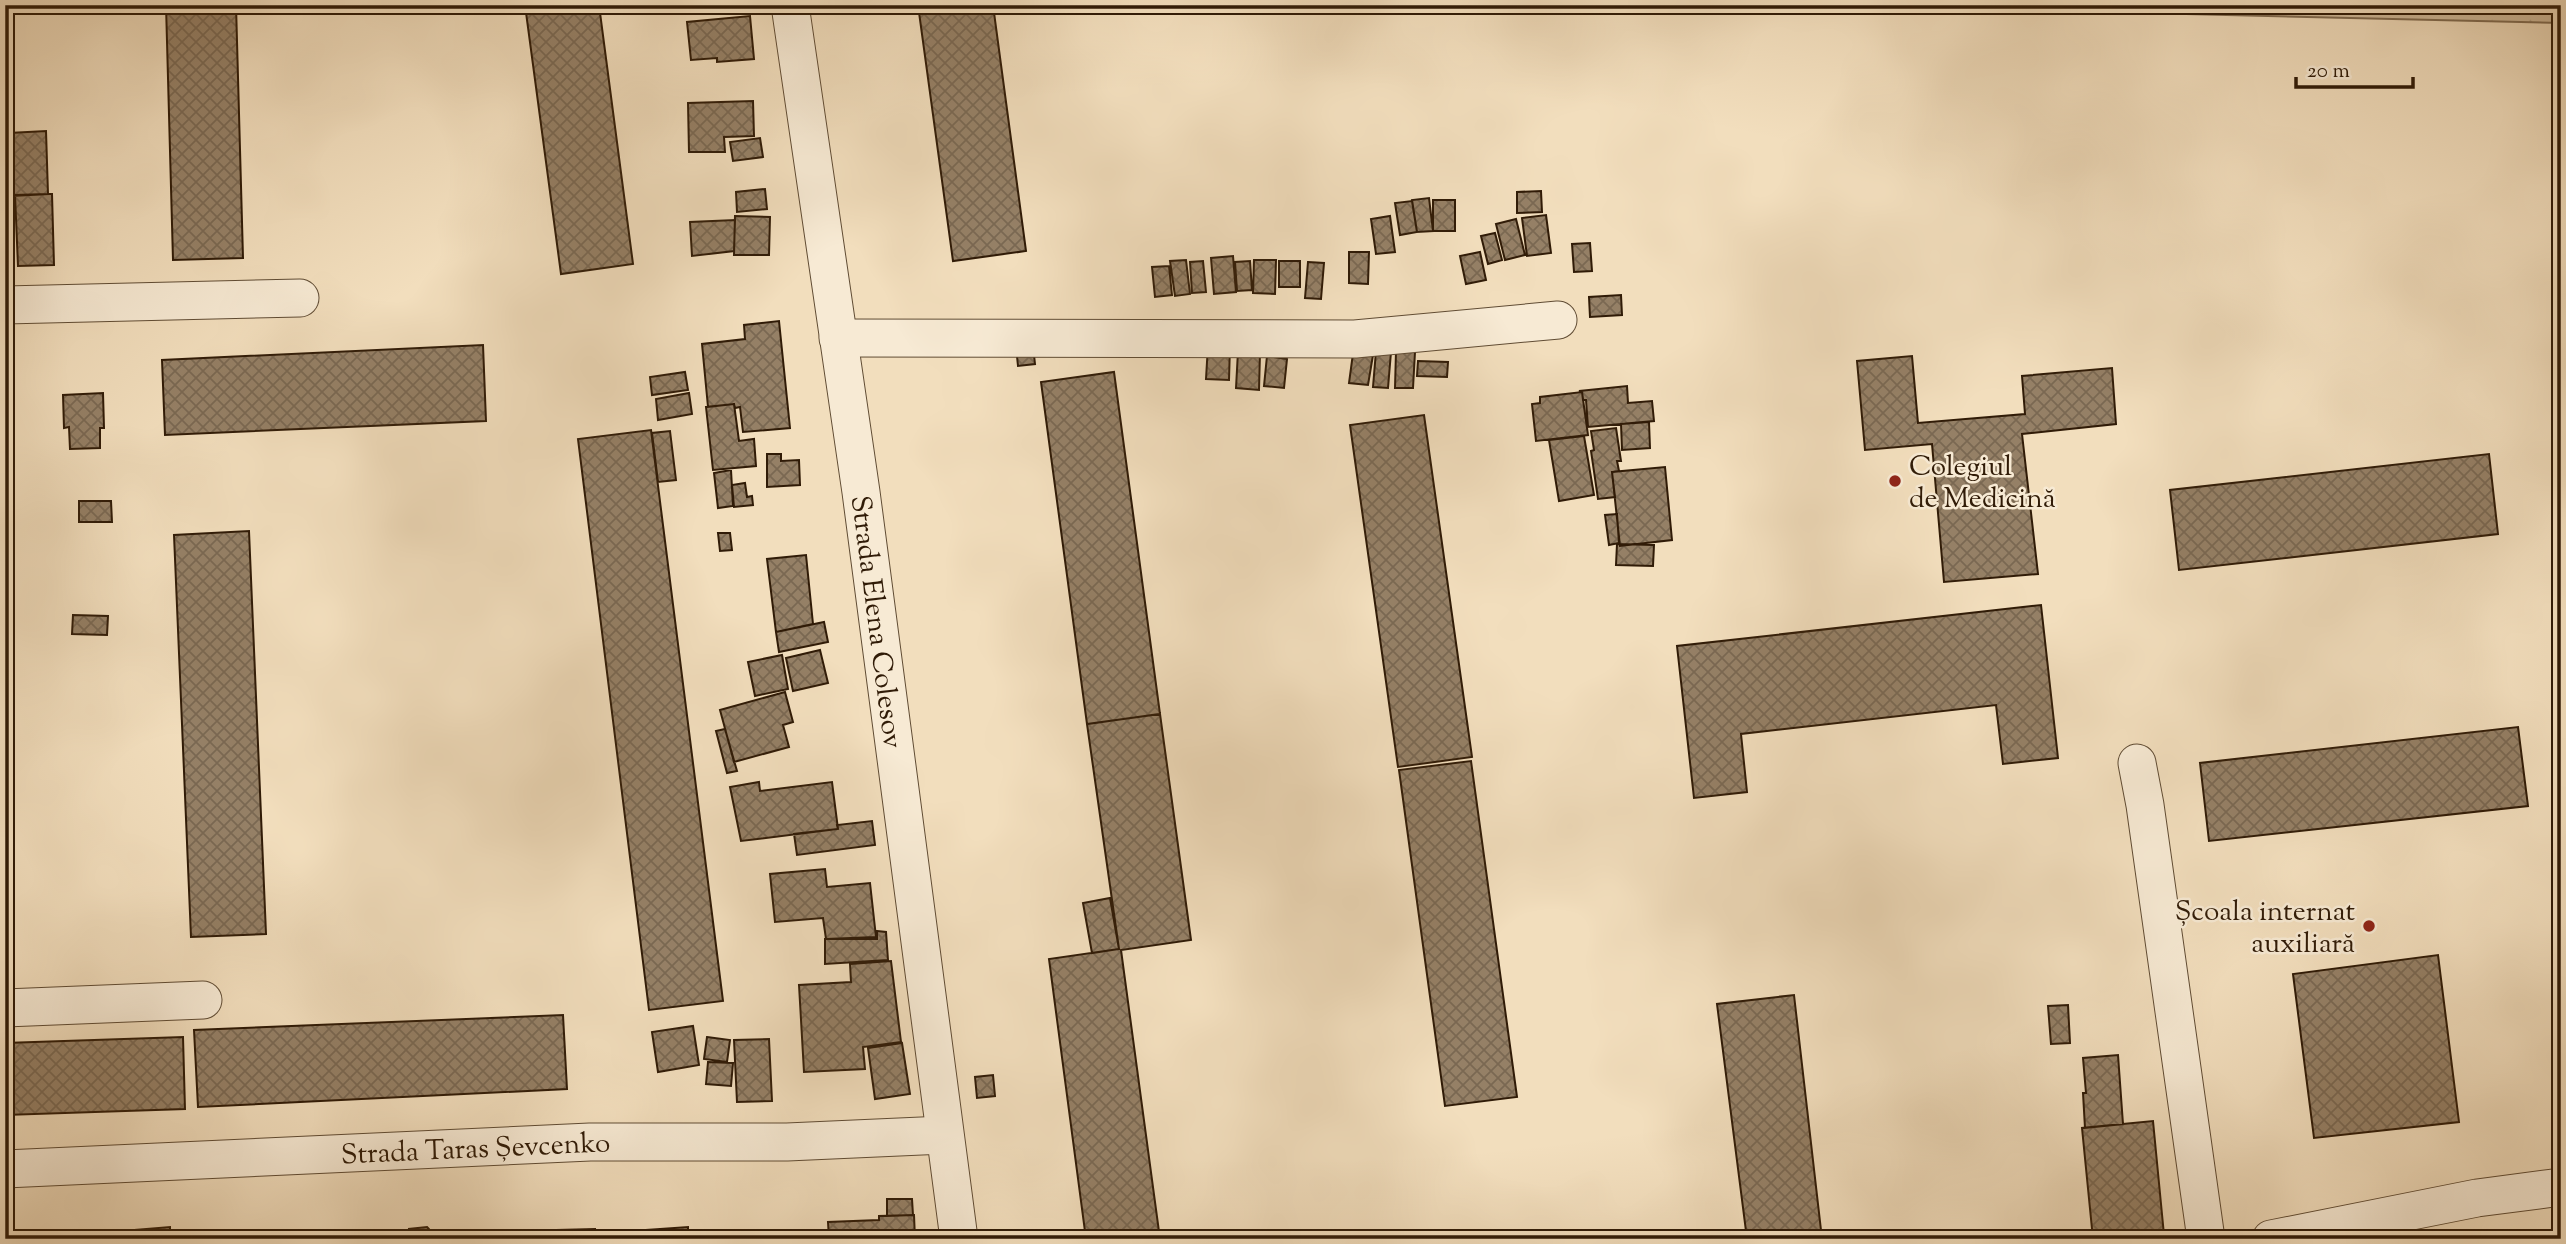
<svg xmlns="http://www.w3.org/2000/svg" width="2566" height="1244" font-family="'Sorts Mill Goudy',serif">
<defs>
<pattern id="forest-firs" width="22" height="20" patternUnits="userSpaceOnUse" patternTransform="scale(1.75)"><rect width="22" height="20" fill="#d1bd9e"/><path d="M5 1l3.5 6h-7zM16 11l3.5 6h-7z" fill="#b4a287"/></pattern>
<pattern id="building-cross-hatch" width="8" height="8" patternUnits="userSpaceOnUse" patternTransform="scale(1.75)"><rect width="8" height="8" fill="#958066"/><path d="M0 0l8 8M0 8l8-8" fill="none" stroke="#7a6852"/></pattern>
</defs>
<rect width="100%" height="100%" fill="#f2debd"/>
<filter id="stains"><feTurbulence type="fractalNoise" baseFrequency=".00286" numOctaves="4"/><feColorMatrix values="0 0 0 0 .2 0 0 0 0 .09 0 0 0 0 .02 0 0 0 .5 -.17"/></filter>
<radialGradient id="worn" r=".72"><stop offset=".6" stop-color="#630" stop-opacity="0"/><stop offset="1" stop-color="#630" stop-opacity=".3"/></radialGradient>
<path fill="url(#forest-firs)" stroke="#806c52" stroke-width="2" d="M1813 5H2561V23Z"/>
<path fill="url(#building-cross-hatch)" stroke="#301b07" stroke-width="2" d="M166 5H236L243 258 173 260Z
M525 5H599L633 264 561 274Z
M918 5H993L1026 251 953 261Z
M750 16 754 59 717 62V58L691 60 687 22Z
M753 101 754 136 724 137 725 152H689L688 103Z
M46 131 48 194 12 196 9 133Z
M760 138 763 157 733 161 730 142Z
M765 189 767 209 737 212 736 192Z
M1541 191 1542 212 1517 213V192Z
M48 194H52L54 265 18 266 15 195Z
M1429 198 1433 231 1417 232 1412 200Z
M1433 200H1455V231H1433Z
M1412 201 1417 232 1400 235 1395 203Z
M1546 215 1551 253 1527 256 1522 218Z
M735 216 770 217 769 255H734Z
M1390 216 1395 252 1376 254 1371 219Z
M1516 219 1525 255 1505 260 1496 224Z
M735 220 734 251 692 256 690 222Z
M1495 233 1502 260 1488 264 1481 236Z
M1590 243 1592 271 1574 272 1572 244Z
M1349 252H1369L1368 284 1349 283Z
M1480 252 1486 280 1466 284 1460 256Z
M1233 256 1236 292 1214 294 1211 258Z
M1186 260 1190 294 1175 296 1170 261Z
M1254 260H1276L1275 294 1253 293Z
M1203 261 1206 292 1192 293 1190 262Z
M1250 261 1252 290 1237 291 1235 262Z
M1279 261H1300V287H1279Z
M1308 262 1324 263 1321 299 1305 298Z
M1169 266 1172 295 1155 297 1152 267Z
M1621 295 1622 315 1590 317 1589 297Z
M779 321 790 428 743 432 740 407 735 408 734 404 708 407 702 344 745 339 744 325Z
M1015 337H1032L1035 364 1018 366Z
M483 345 486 421 165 435 162 360Z
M1208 345 1230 346 1229 380 1206 379Z
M1354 346 1374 349 1368 385 1349 383Z
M1238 351 1260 353 1259 390 1236 388Z
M1376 351 1391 352 1388 388 1373 387Z
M1396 351 1415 352 1413 388H1395Z
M1267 356 1287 359 1284 388 1264 386Z
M1912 356 1918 423 2025 414 2022 376 2112 368 2116 424 2022 434 2038 574 1944 582 1932 444 1865 450 1857 361Z
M1418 361 1448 362 1447 377 1417 376Z
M685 372 688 390 652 395 650 377Z
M1114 372 1160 714 1087 724 1041 382Z
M1627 386 1628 403 1652 401 1654 421 1588 427 1586 400H1583L1582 392 1579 391Z
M1582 392 1588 435 1536 441 1532 404 1540 403V397Z
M103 393 104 428H100V448L70 449 69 427 64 428 63 395Z
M689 393 692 414 658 420 656 399Z
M734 404 739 441 754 439 756 466 713 470 706 407Z
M1424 415 1472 757 1398 767 1350 425Z
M1649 422 1650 448 1622 450 1621 424Z
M1616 428 1621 461H1617L1619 471 1612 472 1615 497 1598 499 1591 451 1594 450 1591 431Z
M651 430 723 1001 649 1010 578 439Z
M670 431 676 480 658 482 652 433Z
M1584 436 1594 495 1559 501 1549 440Z
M767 454H781V461L799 460 800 485 767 487Z
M2489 454 2498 534 2179 570 2170 490Z
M1665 467 1672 540 1620 546 1612 472Z
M731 470 733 506 718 508 714 473Z
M745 483 747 497 752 496 753 505 734 507 732 485Z
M79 501H111L112 522H79Z
M1617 514 1619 543 1609 545 1605 515Z
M249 531 266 934 191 937 174 535Z
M718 533H730L732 550 720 551Z
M1617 544 1654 545 1653 566 1616 565Z
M806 555 813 624 776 632 767 559Z
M2041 605 2058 758 2003 764 1996 705 1741 734 1747 792 1694 798 1677 646Z
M73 615 108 616 107 635 72 634Z
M824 622 828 642 779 652 776 632Z
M820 650 828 683 793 691 786 658Z
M782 655 788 689 755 696 748 662Z
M785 692 793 722 783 725 789 747 734 762 720 710Z
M1160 714 1191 940 1121 950 1160 1239H1086L1049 959 1119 949 1087 724Z
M2518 727 2528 806 2209 841 2200 763Z
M725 729 737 771 727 773 716 731Z
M1471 761 1517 1097 1445 1106 1399 770Z
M5 770 14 963H5Z
M759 782 760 791 832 782 838 829 741 841 730 787Z
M872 821 875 845 797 855 794 834 838 829 837 825Z
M825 869 827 887 870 883 876 937 826 939 823 918 775 922 770 874Z
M1110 898 1119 949 1092 953 1083 903Z
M877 931 886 932 888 960 825 964V939H877Z
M2438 955 2459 1122 2314 1138 2293 974Z
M891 961 901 1042 863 1047 865 1069 804 1072 799 985 851 982 850 964Z
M1794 995 1822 1239H1747L1717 1004Z
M2068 1005 2070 1043 2051 1044 2048 1006Z
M563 1015 567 1089 198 1107 194 1030Z
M693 1026 699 1065 658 1072 652 1032Z
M183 1037 185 1109 5 1115V1043Z
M707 1037 730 1040 727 1062 704 1059Z
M769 1039 772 1101 737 1102 734 1040Z
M902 1043 910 1094 875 1099 868 1048Z
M2118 1055 2123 1124 2085 1128 2083 1093H2086L2083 1058Z
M708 1062 733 1063 731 1086 706 1084Z
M993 1075 995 1096 977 1098 975 1077Z
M2153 1121 2164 1235 2125 1239H2093L2082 1128Z
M887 1199H912L913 1215 887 1216Z
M914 1215 915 1239H829L828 1222 879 1220V1216Z
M170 1227V1239H95V1236L135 1234V1230Z
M427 1227 437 1238 478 1236V1239H410L409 1229Z
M688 1227V1239H632V1231Z
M595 1229V1239H517V1231Z"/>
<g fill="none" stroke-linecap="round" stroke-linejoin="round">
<g stroke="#604c34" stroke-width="39">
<g id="minor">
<path id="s1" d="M790 5 861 492 959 1239"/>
<path d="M5 305 300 298"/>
<path d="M838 338 1355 339 1558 320"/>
<path d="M2137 763 2145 805 2206 1239"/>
<path d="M5 1008 203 1000"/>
<path id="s2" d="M5 1169 590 1142H787L944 1135"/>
<path d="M2271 1239 2477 1198 2561 1187"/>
</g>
</g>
<use href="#minor" stroke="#f7ead4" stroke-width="37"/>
</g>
<g fill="#8f2418" stroke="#f7ead4" stroke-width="2.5">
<circle cx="1895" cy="481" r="7"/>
<circle cx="2369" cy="926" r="7"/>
</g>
<g text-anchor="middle" stroke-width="5" stroke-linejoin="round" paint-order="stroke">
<g font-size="28" fill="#301b07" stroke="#f7ead4" text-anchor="start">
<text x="1909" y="475">Colegiul<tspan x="1909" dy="32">de Medicină</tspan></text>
<text x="2355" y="920" text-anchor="end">Şcoala internat<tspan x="2355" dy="32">auxiliară</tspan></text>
</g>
<g font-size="28" fill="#301b07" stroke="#f7ead4">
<text dy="10" stroke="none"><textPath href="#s1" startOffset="623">Strada Elena Colesov</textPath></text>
<text dy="10" stroke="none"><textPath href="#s2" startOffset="471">Strada Taras Șevcenko</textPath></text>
</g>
</g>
<rect width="2566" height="1244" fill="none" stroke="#f2debd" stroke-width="28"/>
<rect x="7" y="7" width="2552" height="1230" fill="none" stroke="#301b07" stroke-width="3.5"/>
<rect x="14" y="14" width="2538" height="1216" fill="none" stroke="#301b07" stroke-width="2"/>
<path d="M2296 77v10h117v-10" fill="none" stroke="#301b07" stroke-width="3.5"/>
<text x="2307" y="77" font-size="21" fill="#301b07" stroke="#f7ead4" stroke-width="5" paint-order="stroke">20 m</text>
<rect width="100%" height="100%" filter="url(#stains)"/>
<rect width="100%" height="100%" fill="url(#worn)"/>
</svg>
